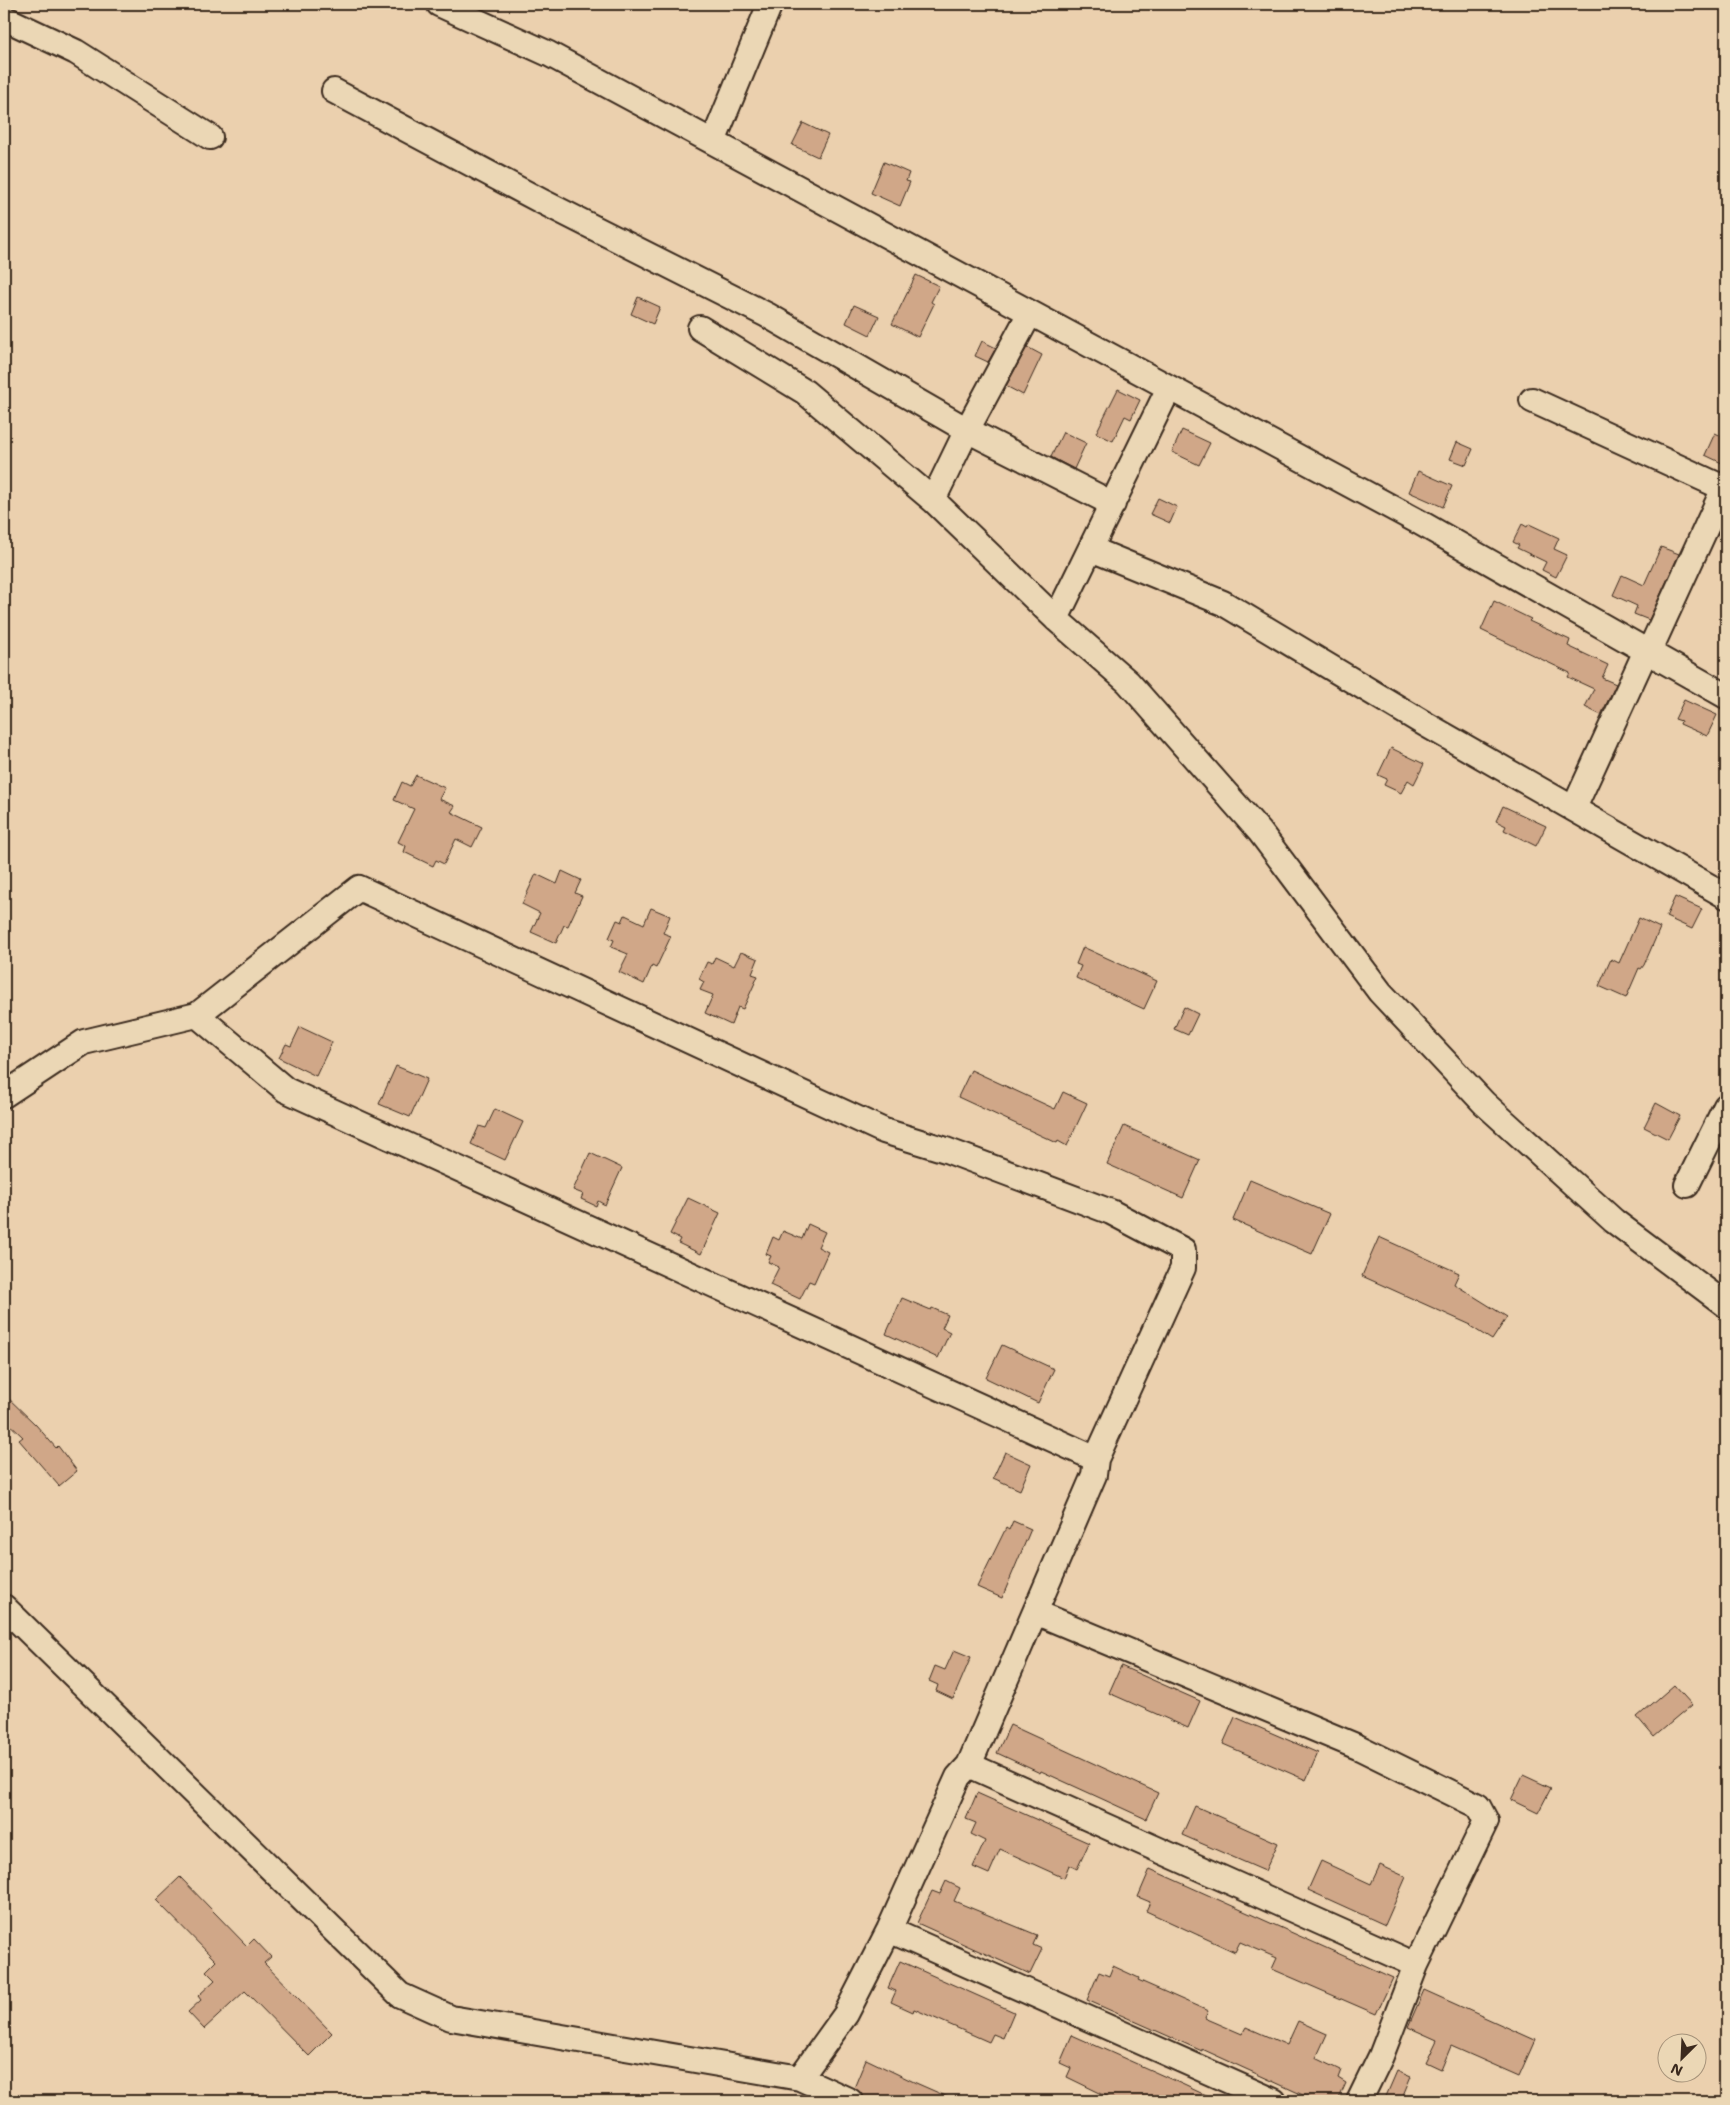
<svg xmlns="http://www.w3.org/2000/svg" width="1730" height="2105" font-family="'Shantell Sans',sans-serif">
<rect width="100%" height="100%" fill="#ebd0ae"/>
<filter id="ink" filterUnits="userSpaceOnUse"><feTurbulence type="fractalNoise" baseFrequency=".02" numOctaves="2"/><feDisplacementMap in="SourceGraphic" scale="10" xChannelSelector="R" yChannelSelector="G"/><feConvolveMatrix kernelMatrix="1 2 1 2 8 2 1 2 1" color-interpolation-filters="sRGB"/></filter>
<g filter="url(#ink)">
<path fill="#d0a788" stroke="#3b2a1e" d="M803 123 828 135 818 157 792 145Z
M884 162 909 173 906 181 910 182 900 206 871 193Z
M916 275 939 286 931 302 934 304 918 337 892 324Z
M638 297 660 307 653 324 631 314Z
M854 305 879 316 870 335 846 323Z
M982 341 996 348 988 362 975 356Z
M1027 347 1042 355 1023 395 1006 386Z
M1118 389 1140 400 1131 419 1125 416 1113 441 1096 433Z
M1182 430 1210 443 1199 465 1172 452Z
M1063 432 1086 443 1074 469 1051 457Z
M1715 433 1726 438V465L1705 455Z
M1457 442 1473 449 1466 465 1450 459Z
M1418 471 1452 486 1443 507 1409 492Z
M1158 498 1177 507 1170 523 1150 514Z
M1522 524 1527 527 1529 524 1559 538 1554 549 1567 555 1556 577 1542 570 1546 562 1517 548 1519 545 1513 542Z
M1661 547 1679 554 1649 620 1634 614 1637 606 1613 595 1622 575 1644 585Z
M1494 601 1531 619 1529 621 1570 640 1568 646 1608 665 1602 678 1616 684 1601 715 1585 707 1594 689 1568 677 1570 673 1481 630Z
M1684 700 1717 715 1707 736 1680 724 1681 721 1675 719Z
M1391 748 1424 764 1414 784 1408 780 1401 793 1384 785 1387 779 1378 775Z
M416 775 445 788 439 799 455 806 451 812 482 827 472 847 456 839 444 864 436 860 433 866 404 852 406 846 398 842 414 809 394 800 402 782 410 786Z
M1503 806 1546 826 1536 846 1504 830 1506 826 1496 821Z
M562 871 581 880 575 893 582 896 568 926 564 925 556 943 531 932 540 913 522 904 536 874 557 884Z
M1675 897 1702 909 1692 929 1666 917Z
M651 908 670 916 663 933 671 936 656 968 652 966 644 984 619 972 628 954 611 947 614 940 609 938 617 920 622 922 625 915 644 924Z
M1639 918 1660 928 1644 965 1641 969 1639 968 1626 998 1599 986 1611 959 1619 963Z
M1083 947 1157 981 1144 1009 1076 978 1081 966 1076 964Z
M741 952 758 959 752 974 758 976 743 1009 738 1007 731 1025 705 1013 713 995 700 990 704 982 699 979 707 962 712 964 715 957 734 966Z
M1184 1007 1198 1014 1188 1035 1174 1029Z
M300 1027 332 1042 316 1076 279 1058 286 1044 291 1046Z
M396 1066 427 1079 410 1117 379 1104Z
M971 1070 1055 1109 1063 1092 1087 1103 1067 1146 1058 1141 1057 1143 958 1097Z
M1656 1103 1680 1116 1668 1139 1644 1127Z
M495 1109 523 1122 505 1160 471 1144 479 1126 486 1128Z
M1124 1126 1200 1160 1183 1198 1107 1164Z
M590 1153 622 1168 605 1205 598 1201 596 1206 581 1199 583 1194 573 1190Z
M1250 1180 1330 1214 1312 1254 1233 1220Z
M688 1198 720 1213 701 1254 678 1243 680 1239 670 1234Z
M808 1224 825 1232 818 1247 828 1252 814 1283 809 1281 800 1299 770 1285 779 1267 768 1262 771 1256 766 1254 773 1237 779 1240 783 1231 802 1239Z
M1379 1237 1459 1273 1454 1284 1507 1317 1492 1340 1470 1326 1471 1325 1362 1276Z
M902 1298 931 1310 932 1308 948 1315 942 1328 950 1332 938 1358 886 1334Z
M1002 1345 1054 1369 1038 1403 986 1378Z
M4 1394 36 1425 56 1448 58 1446 77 1471 59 1486 19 1440 23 1437 4 1419Z
M1005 1452 1031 1464 1020 1490 993 1478Z
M1013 1521 1031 1529 1002 1598 977 1587 1006 1528 1009 1530Z
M954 1650 971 1657 953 1699 936 1691 938 1685 929 1681 935 1666 945 1670Z
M1121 1666 1200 1701 1188 1728 1109 1693Z
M1674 1685 1692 1705 1654 1737 1637 1717Z
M1235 1717 1318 1753 1306 1780 1223 1744Z
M1010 1725 1158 1793 1146 1819 1041 1771 1040 1773 997 1753Z
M1523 1775 1551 1788 1538 1813 1511 1800Z
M977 1793 1089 1843 1077 1869 1069 1865 1064 1878 1000 1849 989 1874 973 1867 985 1841 971 1834 976 1823 966 1819Z
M1195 1806 1278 1843 1265 1871 1182 1835Z
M1321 1861 1371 1884 1380 1865 1406 1877 1385 1925 1308 1890Z
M1150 1869 1393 1978 1376 2014 1272 1969 1277 1958 1240 1942 1235 1952 1146 1911 1150 1902 1138 1897Z
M180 1877 247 1946 254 1939 271 1957 264 1963 332 2033 309 2056 245 1991 204 2029 188 2012 201 2000 198 1996 215 1980 206 1971 216 1961 156 1900Z
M946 1881 960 1888 954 1901 1037 1935 1033 1945 1042 1949 1030 1974 917 1923 932 1891 940 1894Z
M900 1961 1014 2012 1003 2038 993 2034 989 2042 914 2009 913 2012 891 2002 896 1991 888 1988Z
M1113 1966 1139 1978 1138 1980 1208 2011 1205 2018 1242 2034 1246 2027 1287 2045 1298 2021 1327 2034 1316 2058 1341 2070 1338 2078 1346 2083 1338 2101H1316L1202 2049V2051L1087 2000 1099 1972 1109 1976Z
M1424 1990 1535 2040 1519 2076 1451 2046 1441 2070 1426 2063 1437 2040 1408 2027Z
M1072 2035 1184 2085 1218 2101H1118L1102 2094 1067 2077 1071 2068 1060 2063Z
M866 2059 916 2083 957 2101H864L861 2093 854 2088Z
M1397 2071 1411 2077 1401 2101H1384Z"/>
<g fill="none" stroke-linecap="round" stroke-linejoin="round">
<g stroke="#3b2a1e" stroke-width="28">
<path id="minor" d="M439 4 549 54 713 142 1419 522 1726 696
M4 18 76 52 210 137
M334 91 541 201 767 315 967 430 1113 504
M713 142 770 4
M700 328 805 392 933 500 1056 619 1128 682 1260 832 1380 992 1484 1103 1614 1221 1726 1305
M1532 400 1726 489
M933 500 967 430 1030 313
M1091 549 1223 603 1425 724 1726 896
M1056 619 1169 388
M1574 808 1645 653 1649 652 1726 484
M197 1015 286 1090 1096 1459
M4 1095 84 1042 197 1015 359 888 884 1131 946 1150 1111 1212 1183 1250V1268L1096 1459 1094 1475 969 1765 958 1777 889 1930 846 2014 800 2078
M1687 1185 1726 1106
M4 1607 400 1995 451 2018 800 2078 850 2101
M1035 1612 1358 1747 1478 1806 1486 1821 1416 1965 1381 2056 1359 2101
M969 1765 1416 1965
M889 1930 1274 2101"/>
</g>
<use href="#minor" stroke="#ebd7b5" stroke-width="24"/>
</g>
</g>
<rect width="1730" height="2105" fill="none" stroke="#ebd7b5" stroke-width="20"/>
<rect x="10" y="10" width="1710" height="2085" fill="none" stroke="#3b2a1e" stroke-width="2" filter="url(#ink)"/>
<g transform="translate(1682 2058) rotate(204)"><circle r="24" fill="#ebd7b5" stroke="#a59279"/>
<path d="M0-4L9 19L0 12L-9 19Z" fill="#3b2a1e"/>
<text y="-8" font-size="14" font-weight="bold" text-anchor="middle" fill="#3b2a1e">N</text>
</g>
</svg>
